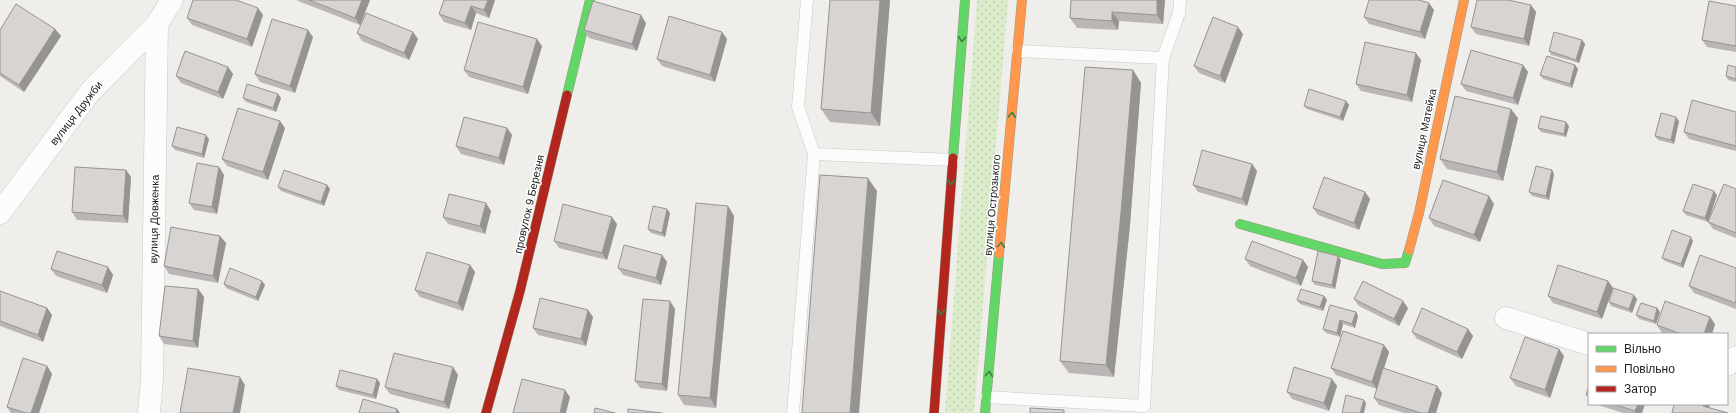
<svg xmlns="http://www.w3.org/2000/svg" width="1736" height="413" font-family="Helvetica,sans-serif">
<defs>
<pattern id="grass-dots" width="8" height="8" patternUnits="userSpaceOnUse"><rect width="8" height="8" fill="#dbecca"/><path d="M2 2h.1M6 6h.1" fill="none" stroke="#bccaad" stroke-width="1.8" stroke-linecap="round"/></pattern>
</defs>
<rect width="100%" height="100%" fill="#f0eeeb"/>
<path fill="url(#grass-dots)" d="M977 0H1008L974 413H945Z"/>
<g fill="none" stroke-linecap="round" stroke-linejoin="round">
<g stroke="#c9c8c7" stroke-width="13">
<path id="lane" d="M1018 51 1163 58
M814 154 953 160
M987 397 1144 406 1163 58 1179 13 1180 0
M793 413 814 154 798 107 807 0"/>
</g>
<g stroke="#c9c8c7" stroke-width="23">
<path id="street" d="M0 213 90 92 157 24 172 0
M1506 318 1589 344
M1727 365 1736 357
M149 413 152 379 157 24"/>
</g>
<g stroke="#979a81" stroke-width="10">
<path id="fast" d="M567 95 590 0
M953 158 965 0
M1240 224 1382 264 1405 263 1409 250
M985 413 999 254"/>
</g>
<g stroke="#979a81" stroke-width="10">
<path id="slow" d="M1409 250 1419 213 1464 0
M999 254 1022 0"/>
</g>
<g stroke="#979a81" stroke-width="10">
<path id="jam" d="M486 413 520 291 567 95
M934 413 953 158"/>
</g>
<use href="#lane" stroke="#fdfcfc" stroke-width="12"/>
<use href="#street" stroke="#fdfcfc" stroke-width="22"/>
<use href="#fast" stroke="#63d668" stroke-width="9"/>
<use href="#slow" stroke="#ff974d" stroke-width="9"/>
<use href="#jam" stroke="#b3261e" stroke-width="9"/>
</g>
<path fill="#b9b6b5" d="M297 0H370L360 25 298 1Z
M444 0H495L489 18 476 13 471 30 444 22 439 14Z
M830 0H890L880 126 830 122 821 109Z
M1071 0H1165L1163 24 1119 21 1118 30 1077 28 1070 18Z
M1429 3 1434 10 1425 39 1369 24 1364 17Z
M1531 5 1536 12 1529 46 1476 34 1471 27Z
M1736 6V52L1707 47 1702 40Z
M263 15 252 47 192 25 187 18Z
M646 23 637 51 589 38 584 30Z
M55 29 61 36 24 92 0 76V30Z
M722 32 727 39 715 82 662 66 657 59Z
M357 33 418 39 409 60 362 41Z
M1243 34 1225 83 1199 73 1194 66Z
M313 37 295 93 260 82 255 74Z
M1582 40 1585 44 1579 63 1551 55 1549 51Z
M542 46 528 94 469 77 464 70Z
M1421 60 1412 102 1361 91 1356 84Z
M1523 65 1528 72 1518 105 1466 91 1461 84Z
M1575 65 1578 69 1572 88 1543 79 1540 75Z
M228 67 233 74 223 99 181 83 176 76Z
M1736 67V82L1728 80 1726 76Z
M1133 70 1141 83 1130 225 1114 377 1069 373 1060 361Z
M278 94 281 98 276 112 246 102 243 98Z
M1346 101 1349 105 1343 121 1307 109 1304 106Z
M1736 112V151L1689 139 1684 132Z
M1518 118 1503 181 1447 169 1440 159Z
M1679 121 1674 144 1658 140 1655 136Z
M1569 126 1566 137 1541 132 1538 128Z
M285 128 268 180 227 166 222 159Z
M507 128 512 135 504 165 461 154 456 146Z
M209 139 204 158 175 150 172 146Z
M1252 164 1257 171 1247 206 1198 192 1193 185Z
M219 167 224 175 217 214 194 210 189 203Z
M126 170 131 177 128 223 77 220 72 212Z
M1552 170 1554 174 1549 200 1532 196 1529 192Z
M327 185 330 189 324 206 281 191 278 187Z
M1736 189V238L1713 229 1708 222Z
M1365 192 1370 199 1359 230 1318 215 1313 208Z
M1717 195 1708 222 1686 215 1683 211Z
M1494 204 1480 242 1434 226 1429 218Z
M728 206 734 216 716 408 684 405 678 395Z
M491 211 485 234 448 224 443 217Z
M670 213 665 237 651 233 648 229Z
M617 224 607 260 559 248 554 241Z
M220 236 226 243 218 283 169 274 164 266Z
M1693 241 1683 268 1665 261 1662 258Z
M662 255 667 262 661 285 623 275 618 268Z
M1245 259 1303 260 1308 267 1301 286 1250 266Z
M1341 260 1335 289 1315 285 1312 281Z
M470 265 475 272 463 311 420 297 415 290Z
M108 267 113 275 107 293 56 276 51 269Z
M1736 268V309L1694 293 1689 286Z
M1608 281 1613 288 1602 319 1553 303 1548 296Z
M224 284 265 285 258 301 226 288Z
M198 289 204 297 198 348 164 344 159 336Z
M0 291 47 308 52 315 43 342 0 326Z
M1324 296 1327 300 1323 311 1300 304 1297 300Z
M1354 299 1408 308 1399 326 1359 306Z
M1637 299 1632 313 1611 306 1609 302Z
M1657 308 1660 312 1656 324 1639 319 1636 315Z
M675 309 667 391 640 388 635 381Z
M588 310 593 317 586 346 538 335 533 328Z
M1356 312 1358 316 1355 328 1343 324 1340 337 1326 333 1323 329Z
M1715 324 1712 334H1666L1662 333 1657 325Z
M1468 329 1473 336 1462 359 1417 339 1412 332Z
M1384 345 1389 352 1384 369 1442 393 1436 413H1404L1379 405 1374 398 1377 389 1336 375 1331 368Z
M1564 356 1550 398 1516 386 1510 378Z
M47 366 52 374 39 413H11L7 407Z
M453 367 458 375 449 409 390 394 385 387Z
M377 379 380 383 376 399 339 390 336 386Z
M1332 379 1337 386 1329 411 1292 399 1287 392Z
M1595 404H1645L1642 413H1623Z"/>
<path fill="#969493" d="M362 0H370L360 25 355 18Z
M488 0H495L489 18 484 10Z
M880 0H890L880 126 871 113Z
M1157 0H1165L1163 24 1157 15Z
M1429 3 1434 10 1425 39 1420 32Z
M1531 5 1536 12 1529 46 1524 39Z
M471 6 476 13 471 30 465 23Z
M258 8 263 15 252 47 247 39Z
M1112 12 1119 21 1118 30 1112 21Z
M641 15 646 23 637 51 632 44Z
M1238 27 1243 34 1225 83 1220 76Z
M55 29 61 36 24 92 19 85Z
M308 30 313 37 295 93 290 86Z
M413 32 418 39 409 60 404 53Z
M722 32 727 39 715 82 710 75Z
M537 39 542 46 528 94 523 87Z
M1582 40 1585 44 1579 63 1576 60Z
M1416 53 1421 60 1412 102 1407 95Z
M1523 65 1528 72 1518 105 1513 98Z
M1575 65 1578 69 1572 88 1570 84Z
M228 67 233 74 223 99 218 92Z
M1133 70 1141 83 1130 225 1114 377 1106 365Z
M278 94 281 98 276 112 273 108Z
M1346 101 1349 105 1343 121 1340 117Z
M1511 109 1518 118 1503 181 1497 172Z
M1676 117 1679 121 1674 144 1671 140Z
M280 121 285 128 268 180 263 172Z
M1566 122 1569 126 1566 137 1564 134Z
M507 128 512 135 504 165 499 158Z
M206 135 209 139 204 158 202 154Z
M1252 164 1257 171 1247 206 1242 199Z
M219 167 224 175 217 214 212 207Z
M126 170 131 177 128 223 123 216Z
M1552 170 1554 174 1549 200 1546 196Z
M868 178 877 191 859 413H850Z
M327 185 330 189 324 206 321 202Z
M1714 191 1717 195 1708 222 1705 218Z
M1365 192 1370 199 1359 230 1354 223Z
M1489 196 1494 204 1480 242 1474 235Z
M486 203 491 211 485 234 480 226Z
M728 206 734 216 716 408 710 398Z
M667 209 670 213 665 237 662 233Z
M612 217 617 224 607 260 602 253Z
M220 236 226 243 218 283 213 276Z
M1691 237 1693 241 1683 268 1681 264Z
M662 255 667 262 661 285 656 278Z
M1338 256 1341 260 1335 289 1332 285Z
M1303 260 1308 267 1301 286 1296 278Z
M470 265 475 272 463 311 458 303Z
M108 267 113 275 107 293 102 285Z
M262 281 265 285 258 301 256 297Z
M1608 281 1613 288 1602 319 1597 312Z
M198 289 204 297 198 348 193 341Z
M1634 295 1637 299 1632 313 1629 309Z
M1324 296 1327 300 1323 311 1320 307Z
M670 301 675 309 667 391 662 384Z
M1403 301 1408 308 1399 326 1394 319Z
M47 308 52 315 43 342 38 335Z
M1657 308 1660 312 1656 324 1654 321Z
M588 310 593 317 586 346 581 339Z
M1356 312 1358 316 1355 328 1352 324Z
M1710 317 1715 324 1712 334H1704Z
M1340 320 1343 324 1340 337 1337 333Z
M1468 329 1473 336 1462 359 1457 352Z
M1384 345 1389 352 1377 389 1372 382Z
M1559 349 1564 356 1550 398 1545 390Z
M47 366 52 374 39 413H31Z
M453 367 458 375 449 409 444 402Z
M240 377 245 385 240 413H233Z
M377 379 380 383 376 399 373 395Z
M1332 379 1337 386 1329 411 1324 403Z
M1437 386 1442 393 1436 413H1428Z
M565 390 570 397 566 413H560Z
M1364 400 1366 403 1364 413H1360Z
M1638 404H1645L1642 413H1636L1635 411Z
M1704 404H1710L1708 413 1703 406Z
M397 409 400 413H396Z"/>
<path fill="#d7d4d2" stroke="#969493" d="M193 0H236L258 8 247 39 187 18Z
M309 0H362L355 18Z
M444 0H488L484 10 471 6 465 23 439 14Z
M830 0H880L871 113 821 109Z
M1071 0H1157V15L1112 12V21L1070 18Z
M1369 0H1419L1429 3 1420 32 1364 17Z
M1477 0H1508L1531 5 1524 39 1471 27Z
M593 1 641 15 632 44 584 30Z
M1709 1 1736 6V46L1702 40Z
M16 4 55 29 19 85 0 73V30Z
M366 13 413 32 404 53 357 33Z
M669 16 722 32 710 75 657 59Z
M1213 17 1238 27 1220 76 1194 66Z
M272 19 308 30 290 86 255 74Z
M478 22 537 39 523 87 464 70Z
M1554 32 1582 40 1576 60 1549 51Z
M1365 42 1416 53 1407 95 1356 84Z
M1471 50 1523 65 1513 98 1461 84Z
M185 51 228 67 218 92 176 76Z
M1547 56 1575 65 1570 84 1540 75Z
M1728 65 1736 67V79L1726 76Z
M1085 67 1133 70 1121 213 1106 365 1060 361Z
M247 84 278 94 273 108 243 98Z
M1309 89 1346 101 1340 117 1304 106Z
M1455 96 1511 109 1497 172 1440 159Z
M1692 100 1736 112V146L1684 132Z
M238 108 280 121 263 172 222 159Z
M1661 113 1676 117 1671 140 1655 136Z
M1541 116 1566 122 1564 134 1538 128Z
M464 117 507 128 499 158 456 146Z
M177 127 206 135 202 154 172 146Z
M1202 150 1252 164 1242 199 1193 185Z
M197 163 219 167 212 207 189 203Z
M1536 166 1552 170 1546 196 1529 192Z
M75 167 126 170 123 216 72 212Z
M284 170 327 185 321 202 278 187Z
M820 175 868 178 850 413H802Z
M1324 177 1365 192 1354 223 1313 208Z
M1443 180 1489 196 1474 235 1429 218Z
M1693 184 1714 191 1705 218 1683 211Z
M1724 184 1736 189V233L1708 222Z
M449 194 486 203 480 226 443 217Z
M696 203 728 206 710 398 678 395Z
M563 204 612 217 602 253 554 241Z
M653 206 667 209 662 233 648 229Z
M171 227 220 236 213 276 164 266Z
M1672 230 1691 237 1681 264 1662 258Z
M1252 241 1303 260 1296 278 1245 259Z
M624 245 662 255 656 278 618 268Z
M57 251 108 267 102 285 51 269Z
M1318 251 1338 256 1332 285 1312 281Z
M427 252 470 265 458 303 415 290Z
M1700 255 1736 268V300L1735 303 1689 286Z
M1558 265 1608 281 1597 312 1548 296Z
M230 268 262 281 256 297 224 284Z
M1363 281 1403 301 1394 319 1354 299Z
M165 286 198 289 193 341 159 336Z
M1613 288 1634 295 1629 309 1609 302Z
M1301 289 1324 296 1320 307 1297 300Z
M0 291 47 308 38 335 0 321Z
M540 298 588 310 581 339 533 328Z
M643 299 670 301 662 384 635 381Z
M1665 301 1710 317 1704 334H1681L1657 325Z
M1641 303 1657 308 1654 321 1636 315Z
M1330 305 1356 312 1352 324 1340 320 1337 333 1323 329Z
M1422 308 1468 329 1457 352 1412 332Z
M1343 331 1384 345 1372 382 1331 368Z
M1525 337 1559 349 1545 390 1510 378Z
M394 353 453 367 444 402 385 387Z
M23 358 47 366 31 413H26L7 407Z
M1294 367 1332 379 1324 403 1287 392Z
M188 368 240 377 233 413H180Z
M1383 368 1437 386 1428 413H1421L1374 398Z
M340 370 377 379 373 395 336 386Z
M522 379 565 390 560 413H513Z
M1589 386V396L1586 395Z
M1346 395 1364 400 1360 413H1342Z
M363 399 397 409 396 413H359Z
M1613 404H1638L1635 411Z
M1674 404H1704L1703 406 1728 413H1672Z
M595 408 615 413H594Z
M1030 408 1064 410V413H1030Z
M628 409 662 413H628Z"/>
<defs><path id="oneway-chevron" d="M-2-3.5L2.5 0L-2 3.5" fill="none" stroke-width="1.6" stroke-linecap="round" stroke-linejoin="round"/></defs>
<g stroke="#427c45">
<use href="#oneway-chevron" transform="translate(962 39) rotate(94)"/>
<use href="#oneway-chevron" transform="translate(1012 115) rotate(-85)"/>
<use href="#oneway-chevron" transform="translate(951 182) rotate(94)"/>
<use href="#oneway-chevron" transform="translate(1001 245) rotate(-85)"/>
<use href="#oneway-chevron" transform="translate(941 312) rotate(94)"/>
<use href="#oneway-chevron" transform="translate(989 374) rotate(-85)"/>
</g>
<g text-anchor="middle" stroke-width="3" stroke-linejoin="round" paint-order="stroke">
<g font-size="11" fill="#222" stroke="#fff">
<text transform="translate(76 113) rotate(-52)" y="4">вулиця Дружби</text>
<text transform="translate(1424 129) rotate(-78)" y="4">вулиця Матейка</text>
<text transform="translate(529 204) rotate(-77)" y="4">провулок 9 Березня</text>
<text transform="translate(992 205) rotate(-85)" y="4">вулиця Острозького</text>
<text transform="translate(154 219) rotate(-89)" y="4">вулиця Довженка</text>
</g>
</g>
<rect x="1588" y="333" width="140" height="72" fill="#ffffff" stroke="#a7a7a7"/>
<rect x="1596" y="346" width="20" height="6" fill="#63d668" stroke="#a7a7a7"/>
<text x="1624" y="353" font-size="12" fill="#222222">Вільно</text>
<rect x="1596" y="366" width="20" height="6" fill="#ff974d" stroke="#a7a7a7"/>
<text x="1624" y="373" font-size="12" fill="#222222">Повільно</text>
<rect x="1596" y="386" width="20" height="6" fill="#b3261e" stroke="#a7a7a7"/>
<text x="1624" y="393" font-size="12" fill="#222222">Затор</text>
</svg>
